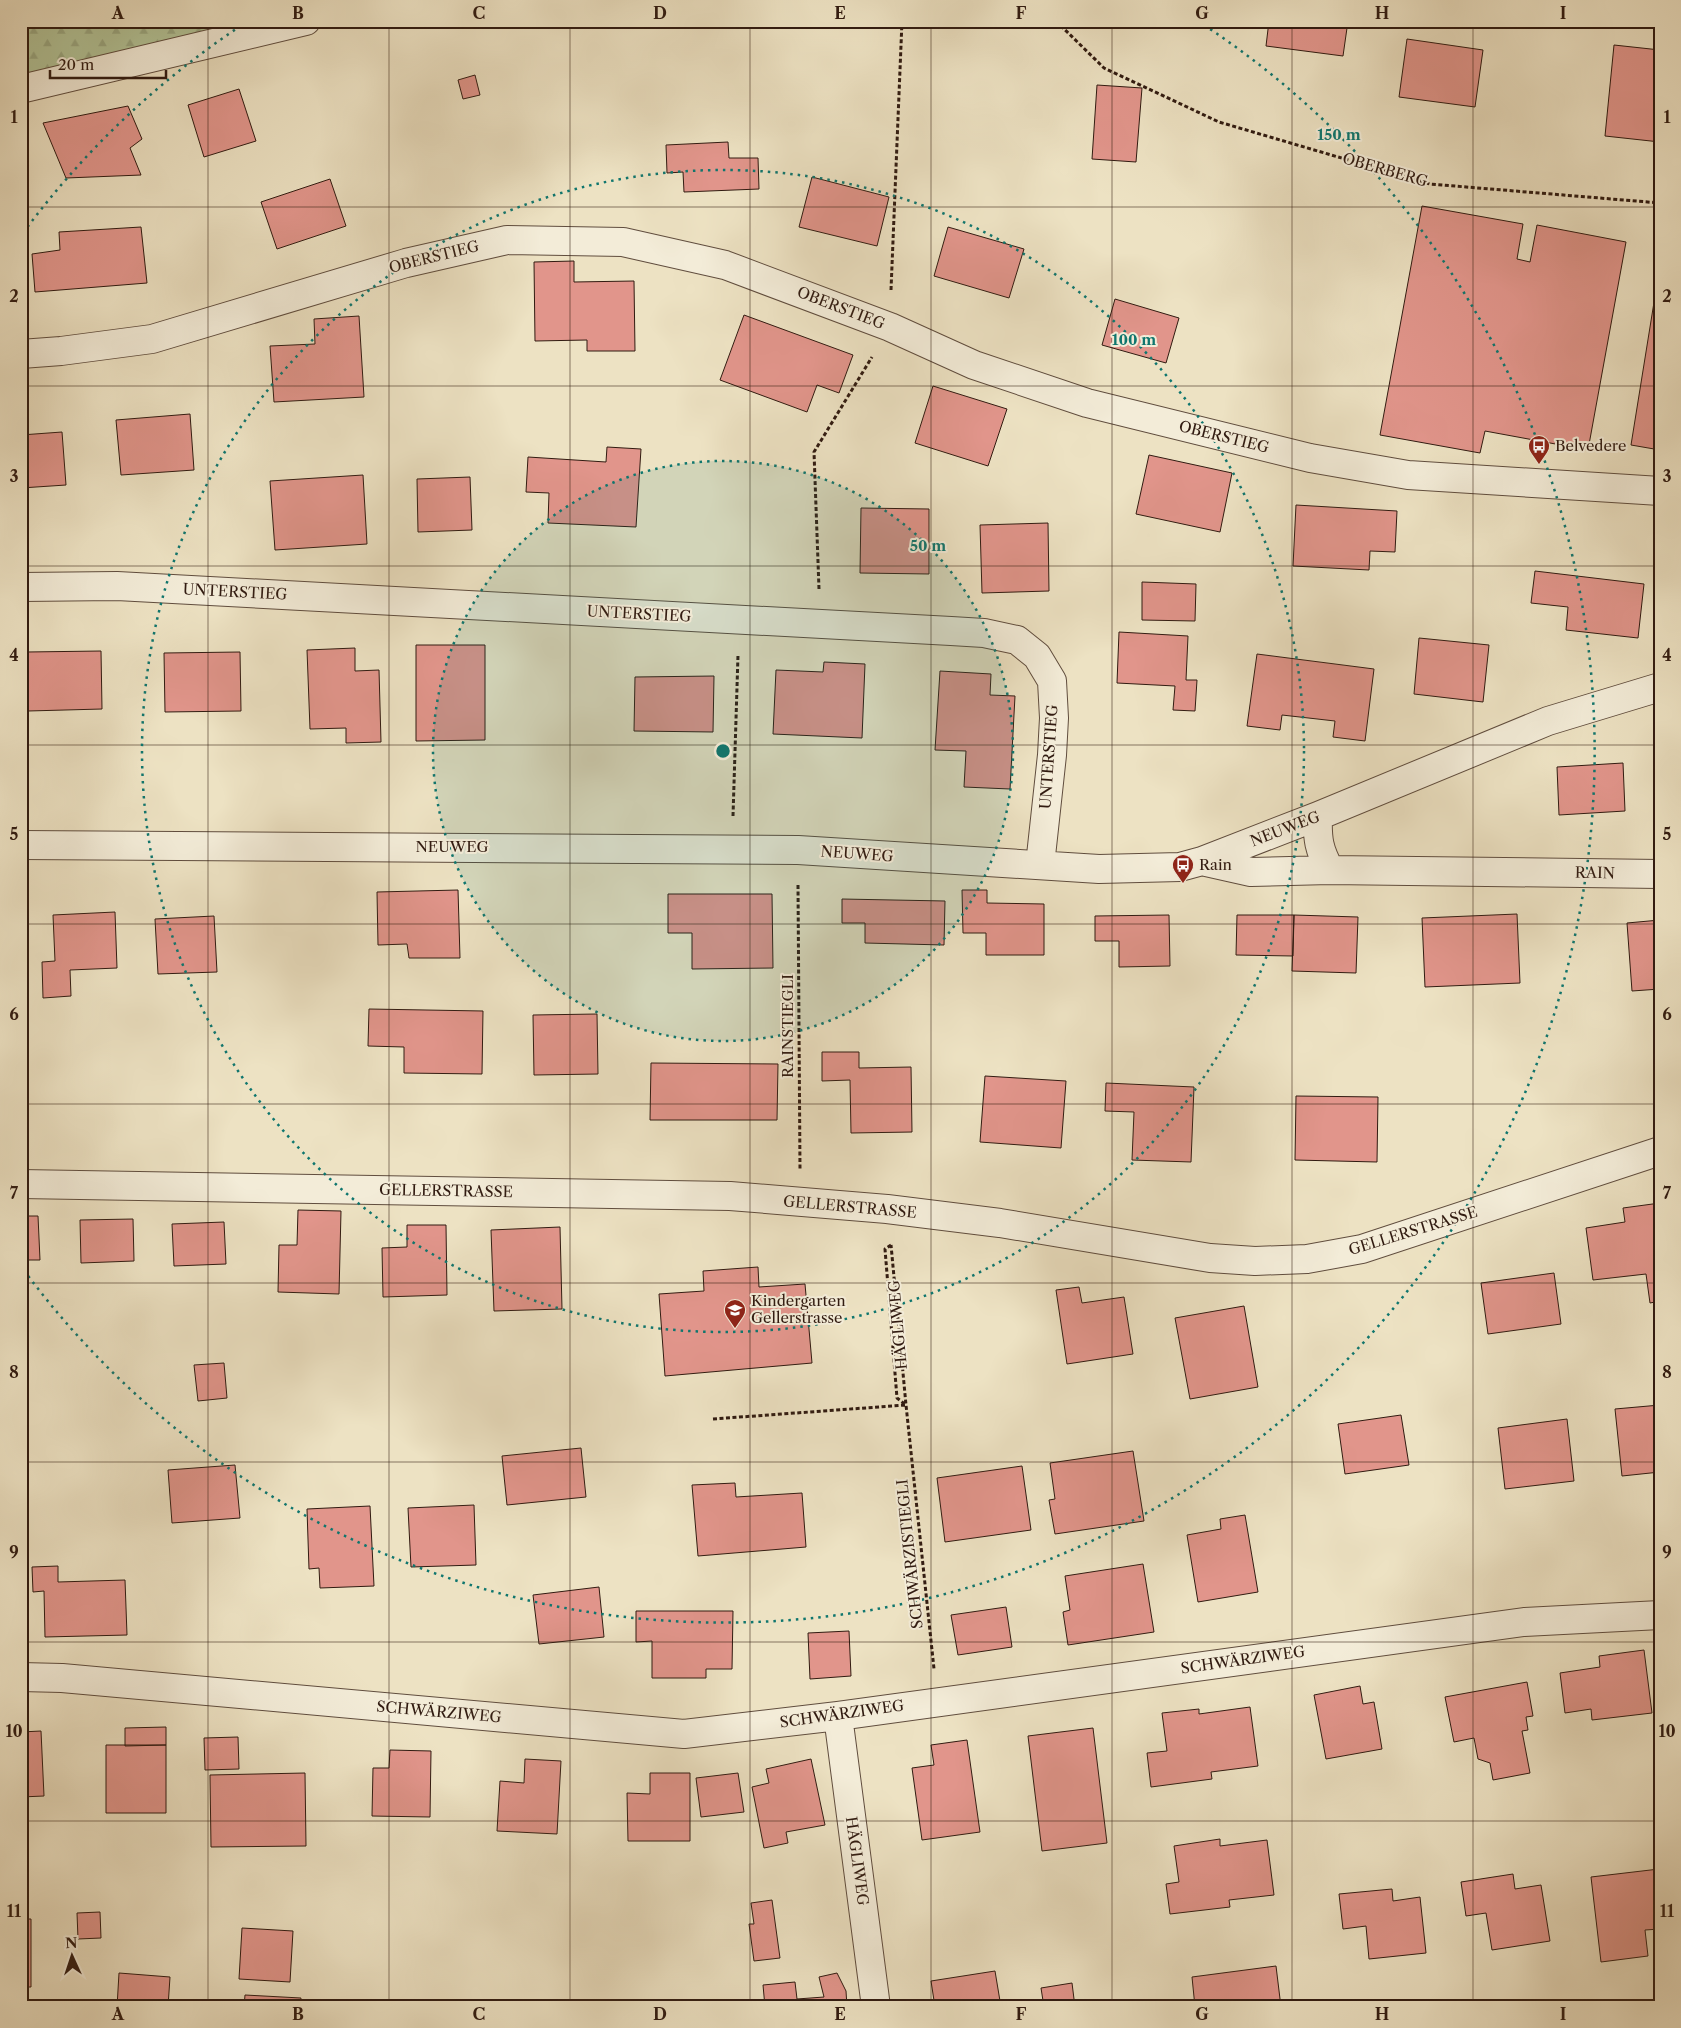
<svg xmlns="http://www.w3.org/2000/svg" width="1681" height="2028" font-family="'Libre Caslon Text',serif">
<defs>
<pattern id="forest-firs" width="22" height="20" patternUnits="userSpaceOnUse" patternTransform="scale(1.25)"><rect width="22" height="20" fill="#b3c498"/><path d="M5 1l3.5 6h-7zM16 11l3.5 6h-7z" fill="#9aa882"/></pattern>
</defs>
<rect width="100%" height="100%" fill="#ede2c3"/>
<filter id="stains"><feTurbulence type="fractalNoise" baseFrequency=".004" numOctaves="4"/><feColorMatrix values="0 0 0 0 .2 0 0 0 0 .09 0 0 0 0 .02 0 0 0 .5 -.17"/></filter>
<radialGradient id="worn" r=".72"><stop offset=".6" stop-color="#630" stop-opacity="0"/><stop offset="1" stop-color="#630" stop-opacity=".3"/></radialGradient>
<path fill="url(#forest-firs)" stroke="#727054" d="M21 21H306L21 89Z"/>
<path fill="#e1958b" stroke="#311b11" d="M1269 21H1348L1343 56 1266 46Z
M1407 39 1483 50 1475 107 1399 97Z
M1614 45 1660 50V142L1605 136Z
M475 75 480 95 463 99 458 80Z
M1097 85 1142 88 1136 162 1092 159Z
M239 89 256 141 204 157 188 105Z
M128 106 142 139 130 148 141 175 66 178 43 123Z
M728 142 729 158H758L759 189 684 192 683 172 667 173 666 145Z
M812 177 889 197 877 246 799 227Z
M330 179 346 226 277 249 261 202Z
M1422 206 1523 224 1517 259 1530 262 1537 225 1626 242 1588 450 1485 431 1480 453 1380 435Z
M141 227 147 283 35 292 32 254 60 250 59 232Z
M948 227 1024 249 1009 298 934 276Z
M574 261V282L634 281 635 351H587V340L535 341 534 262Z
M1660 265V450L1631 445Z
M1115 299 1179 318 1166 363 1102 345Z
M744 315 853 355 839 393 817 385 807 412 720 380Z
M359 316 364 397 274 402 270 346 315 344 314 319Z
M933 386 1007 409 988 466 915 443Z
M190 414 194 470 121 475 116 420Z
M62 432 66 485 21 488V435Z
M607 447 641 449 636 527 548 523 549 493 526 492 528 457 606 462Z
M1149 455 1232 473 1220 532 1136 514Z
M363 475 367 544 275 550 270 481Z
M470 477 472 530 418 532 417 479Z
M1296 505 1397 511 1395 552 1370 551 1369 570 1293 566Z
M861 508 929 509V574L860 573Z
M1048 523 1049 591 982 593 980 525Z
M1535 571 1644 584 1638 638 1566 630 1568 607 1531 603Z
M1142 582 1196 584 1195 621 1142 620Z
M1119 632 1188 636 1186 680H1197L1195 711 1173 710 1175 686 1117 683Z
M1419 638 1489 645 1483 702 1414 694Z
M416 645H485V740L416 741Z
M355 648V671L379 670 381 742 346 743V728L310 729 307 650Z
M101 651 102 709 28 711 27 652Z
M240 652 241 711 165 712 164 653Z
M1257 654 1374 669 1365 741 1333 737 1335 721 1282 715 1280 730 1247 726Z
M824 662 865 664 862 738 773 734 776 670 823 672Z
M940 671 991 674 990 695 1015 696 1010 789 964 787 966 751 935 750Z
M714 676 713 732 634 731 635 677Z
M1623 763 1625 811 1559 815 1557 767Z
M458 890 460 958H409L407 944 378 945 377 892Z
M962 890H987V903L1044 904V955H986V933H963Z
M668 894H772L773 968 692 969V933H668Z
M842 899 945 901 944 945 865 943V923H842Z
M115 912 117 968 70 970 71 996 43 998 42 962 55 961 53 915Z
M1517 914 1520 983 1425 987 1422 918Z
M1169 915 1170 966 1119 967V941H1095V916Z
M1237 915H1294L1293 956 1236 955Z
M1294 915 1358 917 1356 973 1292 971Z
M214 916 217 972 158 974 155 919Z
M1660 920V989L1632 991 1627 923Z
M369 1009 483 1011 482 1074 404 1073V1047L368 1046Z
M21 1014H23L24 1060H21Z
M597 1014 598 1074 534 1075 533 1015Z
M822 1052H859V1068L911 1067 912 1132 851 1133 850 1080 822 1081Z
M651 1063 778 1064 777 1120H650Z
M985 1076 1066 1081 1061 1148 980 1142Z
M1106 1083 1194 1087 1191 1162 1132 1160 1134 1112 1105 1111Z
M1296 1096 1378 1097 1377 1162 1295 1160Z
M1660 1203V1301L1650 1303 1646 1274 1593 1280 1586 1228 1625 1222 1623 1208Z
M298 1210 341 1211 339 1294 278 1292 279 1245H297Z
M21 1216H38L40 1260H21Z
M133 1219 134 1261 81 1263 80 1220Z
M224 1222 226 1264 174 1266 172 1224Z
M407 1225H446L447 1295 383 1297 382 1248 407 1247Z
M560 1227 562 1309 494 1311 491 1230Z
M758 1267 759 1287 805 1284 812 1363 665 1376 659 1294 704 1291 703 1271Z
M1554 1273 1561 1324 1488 1334 1481 1283Z
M1079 1287 1082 1303 1124 1297 1133 1354 1067 1364 1056 1290Z
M1244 1306 1258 1387 1190 1399 1175 1318Z
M224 1363 227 1398 198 1401 194 1365Z
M1660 1405V1472L1622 1476 1615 1409Z
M1401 1415 1409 1465 1345 1474 1338 1424Z
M1567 1419 1574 1481 1505 1489 1498 1428Z
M581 1448 586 1497 507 1505 502 1456Z
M1133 1451 1144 1521 1055 1534 1049 1500 1055 1499 1050 1463Z
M235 1465 240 1518 172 1523 168 1470Z
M1022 1466 1031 1530 945 1542 937 1478Z
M735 1483 736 1497 802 1493 806 1547 698 1556 692 1485Z
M474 1505 476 1565 411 1567 408 1508Z
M370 1506 374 1586 320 1588 319 1568 309 1569 307 1509Z
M1245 1515 1258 1592 1198 1602 1187 1535 1221 1529 1220 1519Z
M1143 1564 1154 1632 1068 1645 1063 1612 1070 1610 1065 1576Z
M58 1566V1582L125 1580 127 1635 45 1637 44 1591 33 1592 32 1567Z
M599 1587 604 1637 539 1644 533 1595Z
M1006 1607 1012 1647 958 1655 951 1615Z
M636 1611H733L732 1669H706V1678H652V1641L636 1642Z
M849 1631 851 1676 810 1679 808 1633Z
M1644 1650 1652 1713 1592 1720 1591 1709 1565 1713 1560 1673 1600 1667 1599 1656Z
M1527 1682 1533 1716 1526 1717 1528 1730 1522 1731 1530 1773 1493 1780 1490 1763 1478 1759 1474 1738 1454 1742 1445 1697Z
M1360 1686 1363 1704 1374 1702 1382 1749 1326 1759 1314 1695Z
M1250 1707 1258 1766 1211 1772 1212 1779 1151 1787 1147 1753 1167 1751 1162 1713 1199 1709V1714Z
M166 1727V1745L125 1746V1728Z
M1093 1728 1107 1843 1042 1851 1028 1736Z
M41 1731 44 1796 21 1797V1732Z
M238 1737 239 1769 205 1770 204 1738Z
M967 1740 980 1832 922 1840 912 1768 934 1765 931 1745Z
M106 1745H166V1813H106Z
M390 1750 431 1751 430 1817 372 1816 373 1768H389Z
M525 1759 561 1761 557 1834 497 1831 500 1781 524 1783Z
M811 1759 825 1825 786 1832 788 1843 764 1848 752 1787 769 1783 766 1769Z
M305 1773 306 1846 211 1847 210 1775Z
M650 1773H690V1841H628L627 1793 650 1794Z
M738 1773 744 1812 701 1817 696 1778Z
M1220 1839V1846L1267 1840 1274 1895 1229 1900 1230 1907 1170 1914 1166 1884 1179 1882 1174 1846Z
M1659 1869 1660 1929 1645 1930 1648 1956 1601 1962 1591 1877Z
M1513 1874 1515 1889 1541 1885 1550 1941 1492 1950 1486 1913 1466 1916 1461 1882Z
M1392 1889 1393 1901 1420 1897 1426 1953 1369 1959 1366 1926 1343 1929 1339 1894Z
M772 1900 780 1958 754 1961 749 1924H754L751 1903Z
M100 1912 101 1938 78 1939 77 1913Z
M21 1919H31V1987H21Z
M242 1928 293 1931 290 1982 239 1979Z
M1276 1966 1281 2007H1195L1192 1977Z
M995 1971 1001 2007H935L931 1981Z
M119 1973 170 1977 168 2007H117Z
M837 1973 846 1991 847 2007H765L763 1985 795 1982 797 1999 824 1997 819 1977Z
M1072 1983 1075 2007H1044L1041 1988Z
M245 1995 301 1998 300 2007H244Z"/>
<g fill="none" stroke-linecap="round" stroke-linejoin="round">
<g stroke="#604d3e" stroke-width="30">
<path id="minor" d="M21 89 306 21
M21 354 61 351 152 339 406 263 507 240 623 242 725 265 890 327 974 365 1087 403 1310 458 1408 475 1660 491
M21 587 117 586 951 631 984 633 1017 640 1037 656 1052 681 1054 718 1052 755 1040 865
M1318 816C1317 839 1319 850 1330 870
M21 845 798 850 1099 869 1180 867 1202 861 1318 816 1548 721 1660 687
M1202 861 1251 872 1330 870 1660 874
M21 1184 730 1196 887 1209 1000 1223 1210 1258 1255 1261 1307 1259 1362 1249 1660 1151
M21 1677 62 1678 684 1734 838 1716 1524 1622 1660 1615
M838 1716 876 2007"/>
</g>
<path stroke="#311b11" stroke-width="3" stroke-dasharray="4 2.5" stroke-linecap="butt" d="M1056 21 1104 68 1219 122 1430 184 1660 203
M891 290 902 21
M819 589 814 452 872 357
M733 816 738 655
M798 885 800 1169
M891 1245 885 1249 897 1398 906 1405 934 1669
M713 1419 906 1405 891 1245"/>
<use href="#minor" stroke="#f3ecd8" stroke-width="28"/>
</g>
<path fill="none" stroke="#311b11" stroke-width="1" stroke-opacity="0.55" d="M208 21V2007M389 21V2007M570 21V2007M750 21V2007M931 21V2007M1112 21V2007M1292 21V2007M1473 21V2007M21 207H1660M21 386H1660M21 566H1660M21 745H1660M21 924H1660M21 1104H1660M21 1283H1660M21 1462H1660M21 1642H1660M21 1821H1660"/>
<circle cx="723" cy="751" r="290" fill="#0f766e" fill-opacity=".12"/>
<g fill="none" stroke="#0f766e" stroke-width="2.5" stroke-dasharray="2.5 5">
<circle cx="723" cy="751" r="290"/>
<circle cx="723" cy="751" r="581"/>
<path d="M23 233A871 871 0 0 1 242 25M1204 25A871 871 0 1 1 23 1269"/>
</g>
<defs>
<g id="bus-pin" transform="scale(1.125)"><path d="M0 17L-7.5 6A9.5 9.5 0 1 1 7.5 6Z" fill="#8f2418" stroke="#f3ecd8"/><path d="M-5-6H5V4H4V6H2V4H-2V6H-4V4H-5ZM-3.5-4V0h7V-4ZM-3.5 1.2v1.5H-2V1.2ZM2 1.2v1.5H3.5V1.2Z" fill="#fff"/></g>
<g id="school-pin" transform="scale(1.125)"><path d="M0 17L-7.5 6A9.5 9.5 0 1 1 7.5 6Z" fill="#8f2418" stroke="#f3ecd8"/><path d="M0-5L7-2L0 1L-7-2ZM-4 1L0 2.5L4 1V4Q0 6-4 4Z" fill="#fff"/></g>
</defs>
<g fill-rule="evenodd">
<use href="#bus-pin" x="1539" y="446"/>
<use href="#bus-pin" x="1183" y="865"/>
<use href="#school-pin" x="735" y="1310"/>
</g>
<g text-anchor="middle" stroke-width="4" stroke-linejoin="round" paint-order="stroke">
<g font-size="15" fill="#311b11" stroke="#f3ecd8">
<text transform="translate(1385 170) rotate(16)" y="5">OBERBERG</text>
<text transform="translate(434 257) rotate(-14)" y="5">OBERSTIEG</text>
<text transform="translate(841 308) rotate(21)" y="5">OBERSTIEG</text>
<text transform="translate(1224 437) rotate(14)" y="5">OBERSTIEG</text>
<text transform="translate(235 592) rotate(3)" y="5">UNTERSTIEG</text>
<text transform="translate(639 614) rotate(3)" y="5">UNTERSTIEG</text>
<text transform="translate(1049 757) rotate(-86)" y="5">UNTERSTIEG</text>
<text transform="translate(1285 829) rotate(-21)" y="5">NEUWEG</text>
<text x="452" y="852">NEUWEG</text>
<text transform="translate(857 854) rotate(4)" y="5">NEUWEG</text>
<text transform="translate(1595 873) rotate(1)" y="5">RAIN</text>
<text transform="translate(788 1026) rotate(-90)" y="5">RAINSTIEGLI</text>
<text transform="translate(446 1191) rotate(1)" y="5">GELLERSTRASSE</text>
<text transform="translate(850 1207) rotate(5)" y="5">GELLERSTRASSE</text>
<text transform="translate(1413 1231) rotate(-17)" y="5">GELLERSTRASSE</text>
<text transform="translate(898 1325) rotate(-95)" y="5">HÄGLIWEG</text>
<text transform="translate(910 1554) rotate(-96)" y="5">SCHWÄRZISTIEGLI</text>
<text transform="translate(1243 1660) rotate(-8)" y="5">SCHWÄRZIWEG</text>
<text transform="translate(439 1712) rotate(5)" y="5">SCHWÄRZIWEG</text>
<text transform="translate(842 1714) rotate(-8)" y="5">SCHWÄRZIWEG</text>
<text transform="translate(857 1861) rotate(82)" y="5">HÄGLIWEG</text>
</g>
<g font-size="15" fill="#311b11" stroke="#f3ecd8" text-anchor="start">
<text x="1555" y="451">Belvedere</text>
<text x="1199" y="870">Rain</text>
<text x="751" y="1306">Kindergarten<tspan x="751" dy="17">Gellerstrasse</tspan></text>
</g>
</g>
<circle cx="723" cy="751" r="8" fill="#0f766e" stroke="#f3ecd8" stroke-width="2.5"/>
<g font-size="15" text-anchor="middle" font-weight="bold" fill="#0f766e" stroke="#f3ecd8" stroke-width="4" stroke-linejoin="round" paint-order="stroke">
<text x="1339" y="140">150 m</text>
<text x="1134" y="345">100 m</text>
<text x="928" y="551">50 m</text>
</g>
<rect width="1681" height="2028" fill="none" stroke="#ede2c3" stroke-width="55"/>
<g transform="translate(72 1956) rotate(357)" stroke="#f3ecd8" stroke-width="4" paint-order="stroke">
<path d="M0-4L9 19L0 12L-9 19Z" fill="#311b11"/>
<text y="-8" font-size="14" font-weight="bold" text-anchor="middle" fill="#311b11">N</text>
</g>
<path d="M50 70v8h116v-8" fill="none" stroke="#311b11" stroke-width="2.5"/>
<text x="58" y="70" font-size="15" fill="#311b11" stroke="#f3ecd8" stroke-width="4" paint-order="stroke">20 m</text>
<rect x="28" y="28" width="1626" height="1972" fill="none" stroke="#311b11" stroke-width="2"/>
<g font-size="16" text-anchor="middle" font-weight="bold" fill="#311b11">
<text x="118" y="19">A</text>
<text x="298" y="19">B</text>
<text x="479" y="19">C</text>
<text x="660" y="19">D</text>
<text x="840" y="19">E</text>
<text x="1021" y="19">F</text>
<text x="1202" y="19">G</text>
<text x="1382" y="19">H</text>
<text x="1563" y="19">I</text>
<text x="14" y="123">1</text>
<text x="1667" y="123">1</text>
<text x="14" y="302">2</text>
<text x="1667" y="302">2</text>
<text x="14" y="482">3</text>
<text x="1667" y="482">3</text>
<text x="14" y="661">4</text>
<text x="1667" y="661">4</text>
<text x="14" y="840">5</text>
<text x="1667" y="840">5</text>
<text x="14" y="1020">6</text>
<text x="1667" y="1020">6</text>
<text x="14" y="1199">7</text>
<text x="1667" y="1199">7</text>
<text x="14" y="1378">8</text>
<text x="1667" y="1378">8</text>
<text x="14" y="1558">9</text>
<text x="1667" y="1558">9</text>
<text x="14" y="1737">10</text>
<text x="1667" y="1737">10</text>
<text x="14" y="1917">11</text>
<text x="1667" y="1917">11</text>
<text x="118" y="2020">A</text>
<text x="298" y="2020">B</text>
<text x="479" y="2020">C</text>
<text x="660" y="2020">D</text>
<text x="840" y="2020">E</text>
<text x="1021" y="2020">F</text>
<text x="1202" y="2020">G</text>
<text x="1382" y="2020">H</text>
<text x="1563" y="2020">I</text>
</g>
<rect width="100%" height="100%" filter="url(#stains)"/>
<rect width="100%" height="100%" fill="url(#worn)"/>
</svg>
